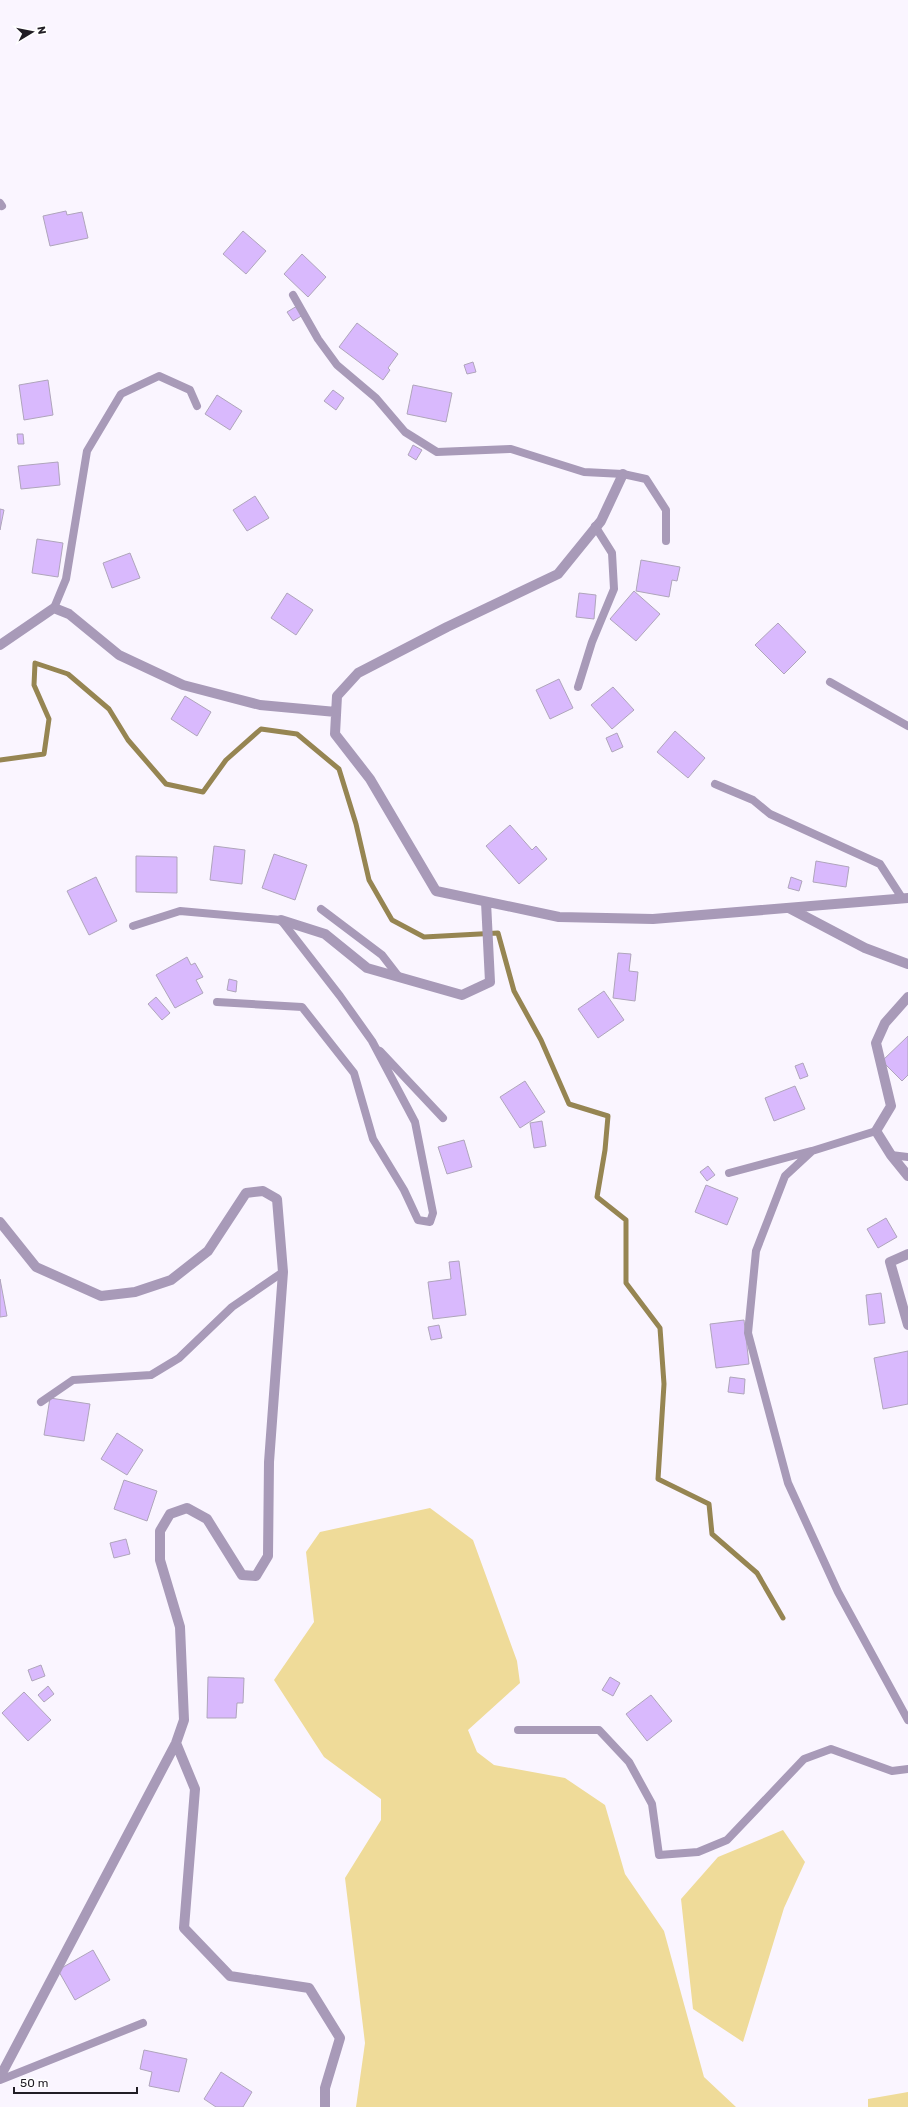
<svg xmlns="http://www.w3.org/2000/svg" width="908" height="2107" font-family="Rubik,sans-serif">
<rect width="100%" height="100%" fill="#faf5ff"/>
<path fill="#efdb99" d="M430 1508 473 1540 517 1661 520 1683 468 1730 477 1752 494 1765 565 1778 605 1805 625 1874 664 1931 704 2077 736 2107H356L365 2043 345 1878 381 1820V1799L324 1757 274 1680 314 1622 306 1552 320 1532Z
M783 1830 805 1862 784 1908 743 2042 693 2009 681 1899 718 1857Z
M908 2092V2107H868V2099Z"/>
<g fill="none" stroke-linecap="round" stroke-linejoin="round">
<path stroke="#968552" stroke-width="5" d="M0 760 44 754 49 719 34 685 35 663 68 674 109 709 128 740 166 784 203 792 226 760 261 729 297 734 339 769 356 824 369 880 392 920 424 937 498 933 514 991 541 1040 569 1104 608 1116 605 1150 597 1197 626 1220V1283L660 1328 664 1384 658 1479 709 1504 712 1534 757 1573 783 1618"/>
</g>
<path fill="#d9b9fd" stroke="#afa5bb" d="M66 211 67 215 82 212 88 238 50 246 43 216Z
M243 231 266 251 246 274 223 254Z
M302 254 326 277 308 297 284 274Z
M297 306 303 315 293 321 287 312Z
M357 323 398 354 388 368 390 370 383 380 339 347Z
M473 362 476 372 467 374 464 365Z
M48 380 53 415 24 420 19 385Z
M413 385 452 393 446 422 407 414Z
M333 390 344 398 336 410 324 401Z
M217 395 242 411 230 430 205 414Z
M17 434H23L24 444H18Z
M413 445 422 450 416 460 408 455Z
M58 462 60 485 21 489 18 466Z
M255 496 269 518 247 531 233 510Z
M0 509 4 510 0 530Z
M37 539 63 543 58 577 32 573Z
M130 553 140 578 112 588 103 563Z
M641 560 680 567 677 581 672 580 669 597 636 591Z
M634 591 660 614 636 641 610 619Z
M287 593 313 610 296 635 271 618Z
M579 593 596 595 594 619 576 617Z
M778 623 806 652 784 674 755 645Z
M559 679 573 708 550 719 536 690Z
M613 687 634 710 612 729 591 705Z
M185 696 211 712 197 736 171 719Z
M675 731 705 758 688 778 657 752Z
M617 733 623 747 612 752 606 738Z
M510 825 532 850 536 846 547 859 519 884 486 846Z
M214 846 245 850 242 884 210 880Z
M274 854 307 865 295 900 262 888Z
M136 856 177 857V893L136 892Z
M816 861 849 867 846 887 813 882Z
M96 877 117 921 89 935 67 891Z
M791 877 802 881 799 891 788 888Z
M618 953 631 954 629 971 638 972 635 1001 613 998Z
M187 957 191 965 195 963 203 977 196 980 203 993 175 1008 156 975Z
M229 979 237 981 236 992 227 990Z
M604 991 624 1020 598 1038 578 1009Z
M156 997 170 1013 162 1020 148 1004Z
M908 1036V1075L902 1081 882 1061Z
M803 1063 808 1076 800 1079 795 1066Z
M525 1081 545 1112 520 1128 500 1097Z
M795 1086 805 1109 774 1121 765 1098Z
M542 1121 546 1146 534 1148 530 1123Z
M464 1140 472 1167 447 1174 438 1147Z
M708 1166 715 1175 707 1181 700 1172Z
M706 1185 738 1198 727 1225 695 1212Z
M886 1218 897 1237 878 1248 867 1229Z
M459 1261 466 1315 433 1319 428 1282 451 1279 449 1262Z
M0 1279 7 1316 0 1317Z
M881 1293 885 1323 869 1325 866 1295Z
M744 1320 749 1364 716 1368 710 1324Z
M439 1325 442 1338 431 1340 428 1327Z
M908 1351V1404L883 1409 874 1358Z
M730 1377 745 1379 744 1394 728 1392Z
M50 1398 90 1404 84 1441 44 1435Z
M117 1433 143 1450 127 1475 101 1459Z
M124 1480 157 1491 147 1521 114 1509Z
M126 1539 130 1554 114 1558 110 1543Z
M41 1665 45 1676 32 1681 28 1670Z
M208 1677 244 1678 243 1703H237L236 1718H207Z
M610 1677 620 1683 613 1696 602 1690Z
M48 1686 54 1694 44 1702 38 1695Z
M24 1692 51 1720 28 1741 2 1713Z
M651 1695 672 1721 647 1741 626 1714Z
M93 1950 110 1980 75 2000 58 1970Z
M144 2050 187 2059 179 2092 149 2086 152 2072 140 2069Z
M221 2072 252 2092 243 2107H216L204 2099Z"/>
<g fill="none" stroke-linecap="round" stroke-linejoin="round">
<path stroke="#a89ab8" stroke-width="8" d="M0 203 2 206
M293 295 318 339 337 365 376 398 405 432 437 452 511 449 584 472 623 474 646 479 666 510V541
M54 608 66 579 87 451 121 394 159 376 190 390 197 406
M830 682 908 726
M578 687 592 642 614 589 612 553 595 526
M715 784 753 800 770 814 880 864 902 898
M321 909 382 955 399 977
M133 926 180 911 281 920 340 996 372 1041 415 1122 433 1213 430 1222 418 1220 404 1190 373 1139 354 1073 302 1007 217 1002
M380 1051 443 1118
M876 1131 812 1151 785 1176 756 1251 748 1333 788 1483 838 1592 908 1720
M891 1155 908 1157
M729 1173 811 1151
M41 1402 73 1380 151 1375 179 1358 232 1307 283 1272
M518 1730H599L629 1762 652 1804 659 1855 698 1852 727 1840 804 1759 831 1749 892 1771 908 1769
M0 2080 143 2023"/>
<path stroke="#a89ab8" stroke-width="10" d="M623 474 601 521 558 574 447 627 358 673 337 696 335 734 370 779 436 891 559 917 653 919 908 898
M0 645 54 608 69 614 119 655 183 685 260 705 336 712
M789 908 865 948 908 964
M281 920 325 934 367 968 462 995 490 982 486 902
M908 997 885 1023 876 1043 891 1106 876 1131 891 1155 908 1176
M0 1222 36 1267 101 1296 135 1292 171 1280 208 1251 246 1193 263 1191 277 1199 283 1272 269 1462 268 1556 256 1576 242 1575 207 1519 187 1508 170 1514 160 1531V1560L180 1627 184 1720 176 1743 0 2077
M908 1254 890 1262 908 1325
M176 1743 195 1789 184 1928 230 1976 309 1988 340 2038 325 2088V2107"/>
</g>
<g transform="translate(32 32) rotate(80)" stroke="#ffffff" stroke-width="3" paint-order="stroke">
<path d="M0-3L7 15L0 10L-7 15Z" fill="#211d25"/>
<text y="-6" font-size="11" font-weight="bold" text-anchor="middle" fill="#211d25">N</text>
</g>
<path d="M14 2087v6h123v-6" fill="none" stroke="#211d25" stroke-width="2"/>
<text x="20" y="2087" font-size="12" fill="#211d25" stroke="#ffffff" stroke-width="3" paint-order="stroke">50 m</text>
</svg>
